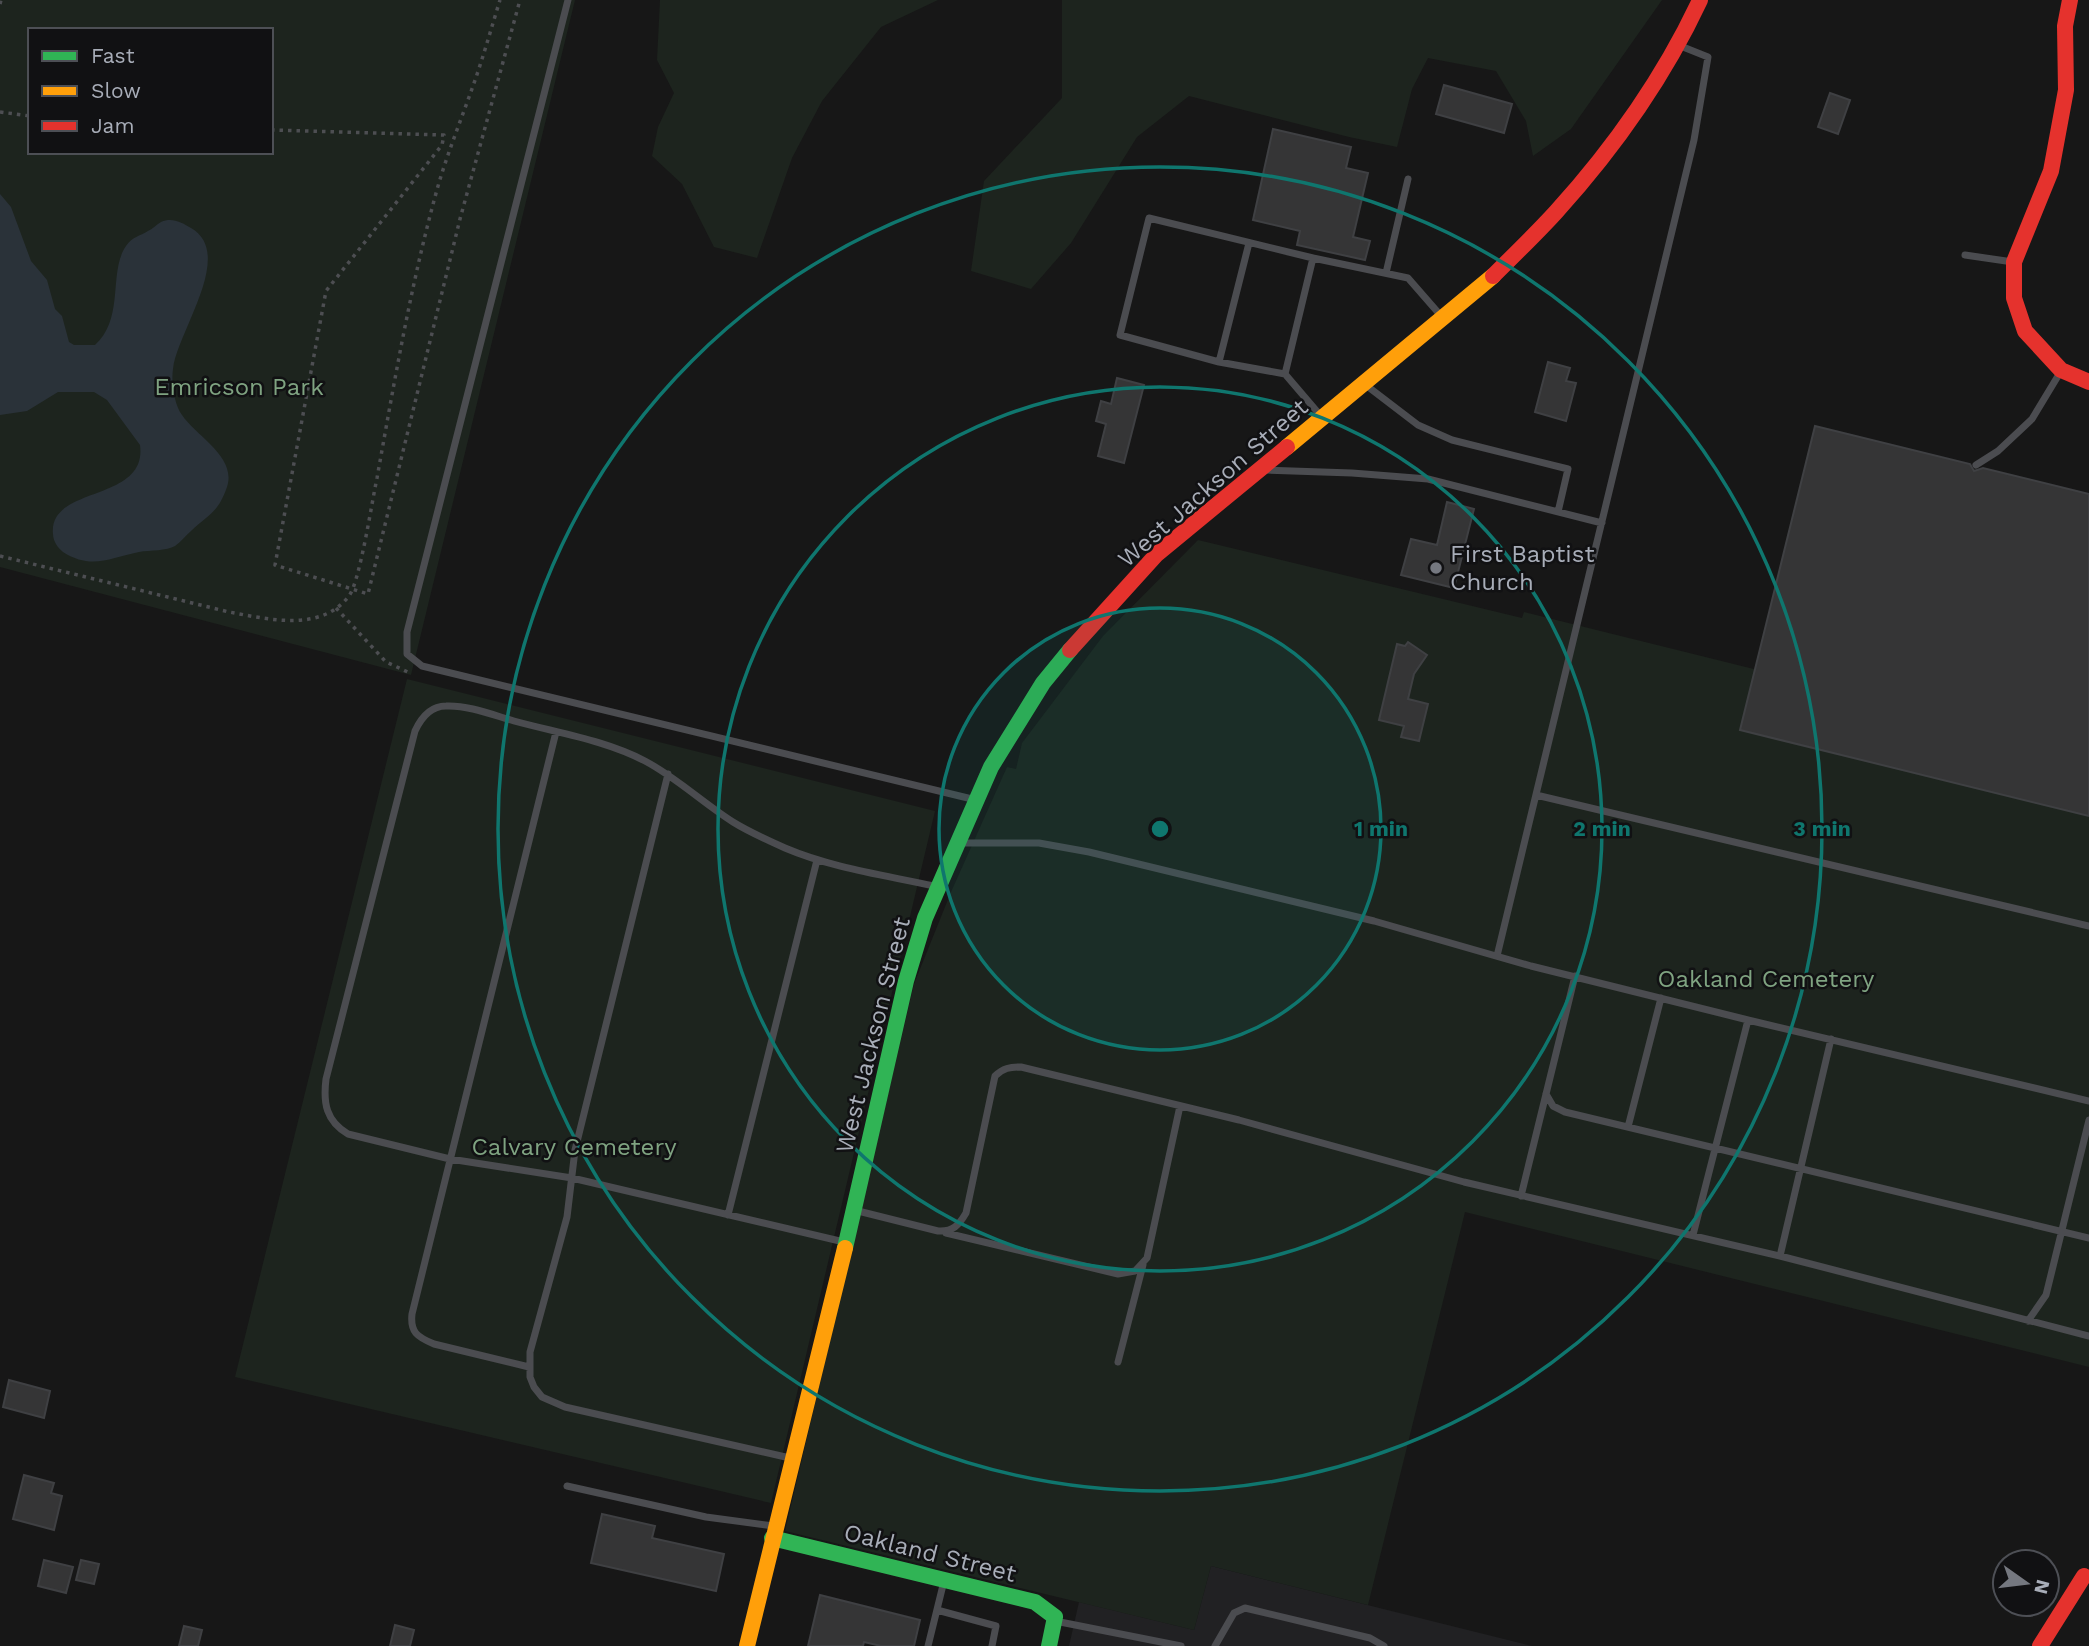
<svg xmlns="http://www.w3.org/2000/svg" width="2089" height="1646" font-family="'Work Sans',sans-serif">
<rect width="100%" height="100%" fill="#171717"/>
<path fill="#212123" d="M1211 1566 1532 1646H1069L1079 1602 1194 1630Z"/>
<path fill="#1d241e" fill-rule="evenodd" d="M0 0H575L411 675 0 567ZM30 30H271V152H30Z
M660 0H938L881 27 822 101 792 158 757 258 714 247 682 184 652 156 658 127 674 93 657 60Z
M1062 0H1662L1571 129 1533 156 1526 121 1496 71 1428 58 1412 89 1397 147 1349 137 1189 96 1137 137 1071 243 1031 289 971 271 984 181 1062 98Z
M1198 540 1522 618 1524 612 2089 752V1367L1465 1212 1368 1605 1211 1566 1194 1630 785 1531 914 984 951 892 1007 767 1016 769 1022 743 1103 636Z
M407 679 935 811 771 1503 235 1377Z"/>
<path fill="#2a3239" d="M0 194 11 207 31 261 47 280 55 309 62 316 69 342 74 345H95C125 318 108 272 126 246 132 237 140 236 148 231 153 229 157 224 161 222 172 217 181 222 191 228 236 254 177 332 173 369 171 382 174 404 182 415 197 437 237 457 227 487 218 513 209 514 191 531 186 535 181 542 175 546 167 551 150 550 139 552 110 558 91 570 63 552 58 548 53 541 53 534 48 485 148 503 140 445L107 400 94 392H58L27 411 0 415Z"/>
<path fill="#353536" stroke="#3f4043" stroke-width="2" d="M1444 85 1512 104 1504 133 1436 114Z
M1830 93 1850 100 1838 134 1818 127Z
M1273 129 1351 147 1346 168 1368 173 1353 237 1370 241 1365 260 1297 245 1300 231 1253 220Z
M1548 362 1570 368 1566 381 1576 383 1566 421 1535 412Z
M1117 378 1144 385 1124 463 1098 456 1106 424 1096 421 1101 401 1111 404Z
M1815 426 1970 464 1974 471 1983 468 2089 494V816L1740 730Z
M1447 502 1474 509 1454 588 1401 575 1411 539 1437 545Z
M1408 642 1427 655 1414 674 1408 699 1428 704 1419 741 1401 737 1404 726 1379 720 1397 644 1405 646Z
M9 1380 50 1391 44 1418 3 1407Z
M24 1475 54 1483 51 1493 62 1496 54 1530 13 1519Z
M602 1514 655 1526 652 1538 724 1554 716 1591 591 1563Z
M44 1560 73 1567 66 1593 38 1586Z
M81 1560 99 1564 94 1584 76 1580Z
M820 1595 920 1620 914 1646H881L864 1642 863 1646H808Z
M395 1625 414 1630 410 1646H390Z
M184 1626 202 1630 198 1646H179Z"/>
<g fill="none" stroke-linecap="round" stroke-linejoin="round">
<path stroke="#4d4e52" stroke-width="3.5" stroke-dasharray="3.5 5" stroke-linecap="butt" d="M0 4 1 0
M0 112 30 116
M271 130 444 135 442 145 326 291 275 565 368 594 460 219 520 0
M0 556 229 612C268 619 320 633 349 596 360 581 372 501 377 478 394 384 410 289 435 197 445 159 460 123 473 86 483 58 491 29 500 0
M336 608 386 662 410 673"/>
<path stroke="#4b4c50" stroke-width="7" d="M568 0 407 632V654L422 666 972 799
M1965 255 2013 262
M1386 273 1408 179
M1219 362 1249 243
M1285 374 1219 362 1120 335 1149 218 1313 258
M1367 386 1418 425 1452 440 1568 469 1558 512
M1320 415 1285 374 1313 258 1408 278 1442 317
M1976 465 1998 451 2032 419 2061 371
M1266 470 1352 473 1428 479 1602 523
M668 774 575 1150 567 1217 530 1352V1377L534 1387 542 1397 565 1407 790 1458
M1536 795 2089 926
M959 843H1039L1089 852 1374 921 1531 966 1748 1020 2089 1101
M1497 956 1694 140 1708 57 1683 47
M1546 1094 1553 1106 1565 1112 2089 1238
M1628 1127 1661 998
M1521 1196 1575 976
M854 1210 938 1231C953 1232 959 1225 966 1213L995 1076C1003 1068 1010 1067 1021 1067L1239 1120 1464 1182 1780 1256 2089 1336
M728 1215 817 860
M946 1233 1118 1274 1135 1271 1147 1258 1180 1106
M1693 1235 1748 1020
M844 1242 572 1178 450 1159 348 1134C326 1121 323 1103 326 1079L415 731C421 718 431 706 446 706 468 705 493 715 514 721 558 733 605 740 645 761 677 778 703 803 733 822 749 832 767 840 785 848 832 868 884 875 934 886
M1780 1256 1831 1039
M2028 1321 2046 1295 2089 1120
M1118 1362 1143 1265
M529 1367 434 1344C417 1337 410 1332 412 1314L556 732
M567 1486 706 1517 774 1526
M937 1610 996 1626 992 1646
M1055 1621 1181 1646
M928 1646 944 1581
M1215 1646 1234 1613 1245 1608 1370 1638 1384 1646"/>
<path stroke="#30b455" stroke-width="16" d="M845 1248 906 981 925 918 991 767 1043 683 1070 650
M772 1538 1035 1602 1055 1617 1049 1646"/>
<path stroke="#ff9f0a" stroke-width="16" d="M1287 447 1493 276
M747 1646 845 1248"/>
<path stroke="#e5322d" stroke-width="16" d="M2070 0 2065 26 2066 90 2051 171 2014 262V298L2025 331 2061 370 2089 382
M1493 276C1514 255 1536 234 1556 212 1613 149 1664 77 1700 0
M1070 650 1157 554 1287 447
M2040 1646 2084 1576"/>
</g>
<circle cx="1160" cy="829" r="221" fill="#0f766e" fill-opacity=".12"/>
<g fill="none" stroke="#0f766e" stroke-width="3.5">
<circle cx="1160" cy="829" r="221"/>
<circle cx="1160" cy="829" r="442"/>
<circle cx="1160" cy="829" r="662"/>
</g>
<circle fill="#757880" stroke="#111113" stroke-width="2.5" cx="1436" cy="568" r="7"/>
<g text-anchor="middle" stroke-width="5" stroke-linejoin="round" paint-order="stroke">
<g font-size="24" fill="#7fa381" stroke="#111113">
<text x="239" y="395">Emricson Park</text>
<text x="1766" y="987">Oakland Cemetery</text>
<text x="574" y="1155">Calvary Cemetery</text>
</g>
<g font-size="24" fill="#a8adb8" stroke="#111113">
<text transform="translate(1213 483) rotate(-41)" y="8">West Jackson Street</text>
<text transform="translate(873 1035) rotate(-76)" y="8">West Jackson Street</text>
<text transform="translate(930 1553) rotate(14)" y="8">Oakland Street</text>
</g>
<g font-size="24" fill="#a8adb8" stroke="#111113" text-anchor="start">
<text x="1450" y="562">First Baptist<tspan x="1450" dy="28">Church</tspan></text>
</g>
</g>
<circle cx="1160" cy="829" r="10" fill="#0f766e" stroke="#111113" stroke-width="3.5"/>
<g font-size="21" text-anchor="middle" font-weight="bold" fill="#0f766e" stroke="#111113" stroke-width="5" stroke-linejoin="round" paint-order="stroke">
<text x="1381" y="836">1 min</text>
<text x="1602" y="836">2 min</text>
<text x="1822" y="836">3 min</text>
</g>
<rect x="28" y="28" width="245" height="126" fill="#111113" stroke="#4d4f55" stroke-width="2"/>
<rect x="42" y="51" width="35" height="10" fill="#30b455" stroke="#4d4f55" stroke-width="2"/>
<text x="91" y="63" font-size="21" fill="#a8adb8">Fast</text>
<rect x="42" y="86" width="35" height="10" fill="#ff9f0a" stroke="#4d4f55" stroke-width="2"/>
<text x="91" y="98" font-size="21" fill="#a8adb8">Slow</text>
<rect x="42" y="121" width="35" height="10" fill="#e5322d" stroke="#4d4f55" stroke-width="2"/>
<text x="91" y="133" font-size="21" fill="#a8adb8">Jam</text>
<g transform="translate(2026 1583) rotate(104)"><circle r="33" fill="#111113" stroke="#4d4f55" stroke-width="2"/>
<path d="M0-5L12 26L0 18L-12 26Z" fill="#757880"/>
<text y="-10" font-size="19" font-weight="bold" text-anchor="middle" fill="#a8adb8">N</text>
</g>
</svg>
